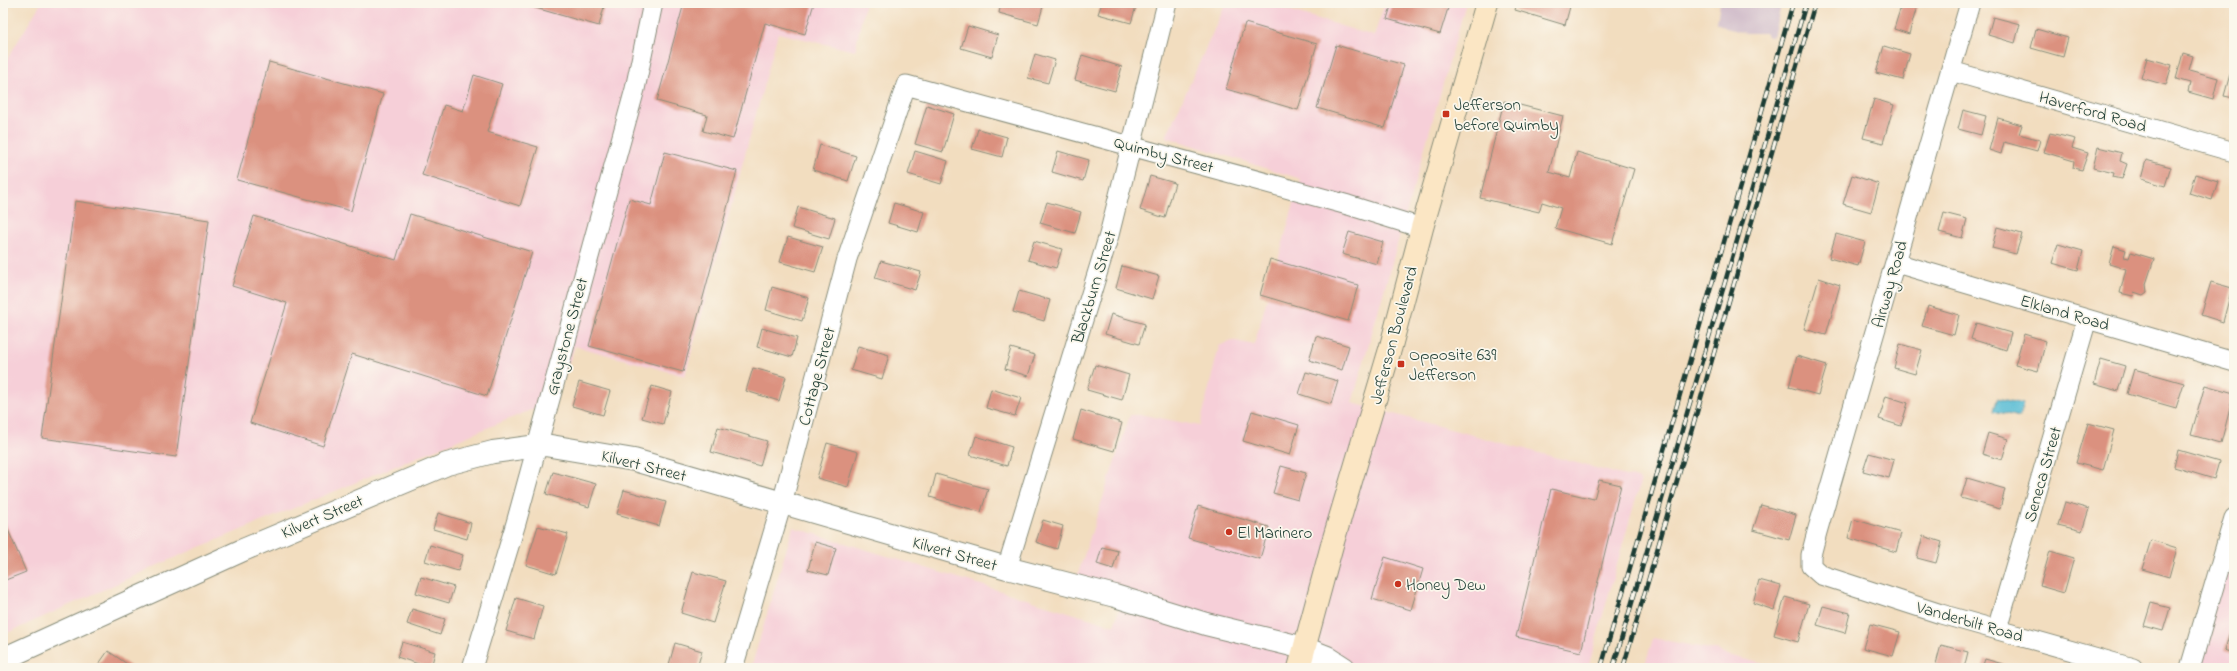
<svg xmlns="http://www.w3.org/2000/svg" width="2237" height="671" font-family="'Indie Flower',sans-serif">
<rect width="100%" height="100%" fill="#fbf7ec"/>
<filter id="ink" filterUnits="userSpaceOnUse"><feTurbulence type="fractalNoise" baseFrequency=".025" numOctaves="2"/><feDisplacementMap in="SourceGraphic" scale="8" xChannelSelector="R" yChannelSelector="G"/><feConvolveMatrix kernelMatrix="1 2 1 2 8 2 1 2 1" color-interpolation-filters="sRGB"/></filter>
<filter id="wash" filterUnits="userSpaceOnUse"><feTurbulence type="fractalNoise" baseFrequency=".012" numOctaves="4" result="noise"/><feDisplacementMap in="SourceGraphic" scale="16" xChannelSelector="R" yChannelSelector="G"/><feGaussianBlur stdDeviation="0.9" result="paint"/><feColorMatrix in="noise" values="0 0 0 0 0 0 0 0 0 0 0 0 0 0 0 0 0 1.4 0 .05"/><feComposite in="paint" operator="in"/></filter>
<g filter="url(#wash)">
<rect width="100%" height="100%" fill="#f2ddbf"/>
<path fill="#f6cfd8" d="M41 3H865L855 51 778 33 685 376 575 346 555 400 176 557 3 635V66Z
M1226 3H1266L1374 36 1385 3H1466L1352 403 1641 480 1588 668H751L793 527 1114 626 1121 604 1074 586 1130 415H1144L1200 426 1219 346 1232 340 1254 345 1301 179 1166 137Z
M2234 526V668H2192Z
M1653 638 1720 651 1724 654 1779 668H1644Z"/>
<path fill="#d1bdca" d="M1720 3H1782L1773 36 1769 37 1766 33H1746L1726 28 1717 23Z"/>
<path fill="#55bbd4" stroke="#3a7c84" d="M1997 398 2023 404 2019 417 1994 411Z"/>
<g id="blocks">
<path fill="#db917f" d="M518 3H605L599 26Z
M684 3H814L805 34 765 23 733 139 703 131 707 115 657 101Z
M1001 3H1044L1038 24 999 13Z
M1102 3H1137L1131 23 1098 14Z
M1392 3H1442L1449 5 1440 34 1387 19Z
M1517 3H1571L1565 25 1515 10Z
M1902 3H1918L1909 34 1894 29Z
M1993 17 2020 24 2015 43 1988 35Z
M1245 23 1317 44 1298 110 1226 89Z
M968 26 998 35 992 57 961 48Z
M2036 29 2068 38 2063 57 2031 48Z
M1336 45 1404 65 1385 128 1317 108Z
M1884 46 1910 54 1903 80 1876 73Z
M2183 53 2193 56 2189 70 2218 78 2213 99 2188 92 2190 83 2176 79Z
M1035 54 1055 60 1048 83 1028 78Z
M1082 55 1122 67 1115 91 1075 80Z
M2147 58 2172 65 2166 85 2141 78Z
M269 62 383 94 351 211 237 180Z
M2232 67H2234V98L2224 96Z
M474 75 502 84 487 132 538 147 520 206 422 175 444 105 463 111Z
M1874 99 1894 105 1883 143 1863 138Z
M1504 101 1563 116 1549 172 1570 178 1577 152 1634 169 1612 244 1555 228 1561 208 1542 202 1539 212 1480 198Z
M927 105 954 114 943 152 915 144Z
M1963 110 1986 116 1981 135 1958 129Z
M1998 118 2022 125 2019 134 2040 140 2037 151 2004 142 2001 154 1989 150Z
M978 129 1007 137 1002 157 972 149Z
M2050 133 2075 139 2072 148 2088 153 2082 170 2073 168 2074 161 2044 152Z
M820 145 856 156 848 181 813 170Z
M2098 147 2122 153 2120 161 2127 164 2122 179 2113 177 2114 173 2093 168Z
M915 151 948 161 941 184 908 174Z
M1058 151 1089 160 1083 181 1052 172Z
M665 152 737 171 683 372 589 346 629 199 651 205Z
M2146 160 2171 167 2165 186 2141 179Z
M2195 174 2218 181 2212 200 2189 193Z
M1852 175 1879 184 1871 212 1843 204Z
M1150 176 1175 183 1165 218 1140 210Z
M75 201 209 220 176 457 42 438Z
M1047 202 1081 212 1075 233 1040 223Z
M894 203 924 212 918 232 888 223Z
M798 207 835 218 829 239 792 228Z
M1944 213 1967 219 1962 238 1939 232Z
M410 214 532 252 487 396 352 354 323 446 250 423 287 303 232 286 254 216 396 260Z
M1997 227 2022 234 2016 254 1992 248Z
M1349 232 1383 242 1377 264 1342 254Z
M1836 234 1865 242 1858 266 1829 258Z
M788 237 823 247 815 272 780 262Z
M1034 241 1062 249 1056 268 1028 260Z
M2058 244 2083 251 2078 270 2052 263Z
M2114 246 2126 250 2124 257 2129 258 2131 252 2154 259 2146 284 2147 292 2143 295 2134 292 2133 296 2120 293 2126 269 2109 264Z
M1270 259 1358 285 1348 321 1260 295Z
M881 261 921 272 915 290 875 278Z
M1122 266 1159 276 1152 299 1116 288Z
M1819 278 1840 285 1826 335 1804 329Z
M2211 282 2232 288 2223 322 2201 315Z
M772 287 809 298 802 321 766 310Z
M1019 291 1050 300 1044 321 1013 312Z
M1928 306 1959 315 1954 335 1922 326Z
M1111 314 1145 324 1139 344 1105 334Z
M1976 323 2011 333 2006 350 1971 339Z
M762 328 797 338 792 357 757 347Z
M2024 334 2046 341 2038 371 2015 365Z
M1316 336 1349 346 1342 370 1309 360Z
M1900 344 1922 350 1915 374 1894 368Z
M858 346 889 355 882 379 851 370Z
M1011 348 1035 355 1028 376 1005 369Z
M1797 356 1827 365 1818 395 1789 387Z
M2101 359 2125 366 2118 391 2094 384Z
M1095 365 1129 375 1122 400 1087 390Z
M753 368 786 377 779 401 746 391Z
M2134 369 2184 383 2176 408 2127 394Z
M1306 372 1338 381 1331 404 1299 394Z
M579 382 610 391 603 415 572 406Z
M2205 385 2234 393 2221 443 2191 435Z
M652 386 672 392 663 424 642 418Z
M991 389 1021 398 1015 416 986 408Z
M1886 396 1908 403 1901 426 1879 419Z
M1081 410 1122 423 1114 451 1073 439Z
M1252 411 1299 425 1290 455 1243 441Z
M2088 423 2114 430 2103 470 2076 463Z
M718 427 767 441 760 466 711 452Z
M1988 433 2008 439 2002 460 1982 454Z
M976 436 1012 447 1007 466 970 455Z
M827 443 858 452 848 487 817 478Z
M2178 450 2219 462 2214 479 2174 467Z
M1869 453 1894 460 1889 478 1863 471Z
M1281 466 1306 473 1298 500 1273 493Z
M553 472 596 484 589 507 546 494Z
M936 474 988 489 981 512 930 497Z
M1967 478 2005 489 2000 509 1961 498Z
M1599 480 1621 485 1581 652 1516 637 1551 489 1594 499Z
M624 490 666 502 659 526 617 514Z
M2065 502 2089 509 2082 531 2058 525Z
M1761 505 1796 515 1789 540 1753 530Z
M1198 506 1269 527 1260 559 1188 538Z
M438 513 471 523 467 539 433 529Z
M3 518 26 572 3 581Z
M1853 519 1901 533 1896 552 1848 538Z
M1043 520 1063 526 1057 549 1036 542Z
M538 526 568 534 556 574 526 565Z
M1923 536 1942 542 1936 563 1917 558Z
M2151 540 2177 548 2169 577 2142 569Z
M815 542 836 548 828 575 808 570Z
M430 545 463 555 458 571 425 561Z
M1102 547 1118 551 1113 569 1097 564Z
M2050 551 2074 558 2064 593 2040 586Z
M1385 557 1423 569 1411 610 1372 599Z
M693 572 726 581 713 623 681 613Z
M421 577 454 587 449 603 416 593Z
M1759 580 1781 586 1774 610 1753 603Z
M1785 597 1809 604 1798 642 1774 635Z
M516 598 543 606 534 639 506 631Z
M2151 603 2170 608 2163 631 2144 626Z
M1823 606 1850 613 1845 633 1817 625Z
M412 609 445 619 440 635 407 624Z
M1870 624 1900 632 1893 656 1863 648Z
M2231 628 2234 629V653L2225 650Z
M402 642 435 652 431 668 397 657Z
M675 643 702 651 697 668H668Z
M1941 645 1968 652 1964 668H1935Z
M108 651 133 668H96Z
M1985 659 2010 666V668H1982Z"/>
</g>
</g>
<g filter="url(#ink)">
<use href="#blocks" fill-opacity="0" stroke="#888d7a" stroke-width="1"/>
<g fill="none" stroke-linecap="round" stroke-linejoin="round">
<g stroke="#888d7a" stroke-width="21">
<path id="minor" d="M1970 3 1817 532 1811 555V566L1821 575 1941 614 2133 668
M1951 71 2234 152
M1896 263 2234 362
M1007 568 1109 235 1167 3
M1997 629 2087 319
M472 668 516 523 635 89 653 3
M733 668 782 503 847 259 906 85 1348 205 1422 228
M2190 668 2234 518"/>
</g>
<g stroke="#888d7a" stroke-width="24">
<path id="tertiary" d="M3 659 243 550 447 464 493 452 545 445 634 460 1007 568 1115 596 1206 624 1304 648 1327 657 1344 668"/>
</g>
<g stroke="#888d7a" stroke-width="24">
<path id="secondary" d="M1299 668 1332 545 1391 346 1422 228 1487 3"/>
</g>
<use href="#minor" stroke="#fff" stroke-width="19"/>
<use href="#tertiary" stroke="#fff" stroke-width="22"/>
<use href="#secondary" stroke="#fbe6c4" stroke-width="22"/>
<g stroke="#1f3d34" stroke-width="4.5">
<path id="rail" d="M1601 668 1793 3
M1613 668 1806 3
M1623 668 1815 3"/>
</g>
<use href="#rail" stroke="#fbf7ec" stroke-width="3" stroke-dasharray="9" stroke-linecap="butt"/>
</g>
</g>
<g fill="#c8321e" stroke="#fbf7ec" stroke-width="1.5">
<rect x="1442" y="110" width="8" height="8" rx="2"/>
<rect x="1397" y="360" width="8" height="8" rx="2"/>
<circle cx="1229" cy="532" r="4"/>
<circle cx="1398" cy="584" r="4"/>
</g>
<g text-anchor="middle" stroke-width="3.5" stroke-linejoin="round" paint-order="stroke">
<g font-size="17" fill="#1f3d34" stroke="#fbf7ec" text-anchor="start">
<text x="1454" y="110">Jefferson<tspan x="1454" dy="20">before Quimby</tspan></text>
<text x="1409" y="360">Opposite 639<tspan x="1409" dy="20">Jefferson</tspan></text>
<text x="1237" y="538">El Marinero</text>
<text x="1406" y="590">Honey Dew</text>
</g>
<g font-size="17" fill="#1f3d34" stroke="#fbf7ec">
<text transform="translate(2093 111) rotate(16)" y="6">Haverford Road</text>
<text transform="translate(1164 154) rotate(15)" y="6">Quimby Street</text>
<text transform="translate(1889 284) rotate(-74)" y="6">Airway Road</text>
<text transform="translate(1093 287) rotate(-73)" y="6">Blackburn Street</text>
<text transform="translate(2065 312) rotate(16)" y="6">Elkland Road</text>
<text transform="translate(1393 335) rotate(-75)" y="6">Jefferson Boulevard</text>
<text transform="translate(566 336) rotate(-75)" y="6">Graystone Street</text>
<text transform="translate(816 376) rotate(-75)" y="6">Cottage Street</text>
<text transform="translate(644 465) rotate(14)" y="6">Kilvert Street</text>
<text transform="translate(2042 474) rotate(-74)" y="6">Seneca Street</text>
<text transform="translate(322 516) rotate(-23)" y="6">Kilvert Street</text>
<text transform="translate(955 553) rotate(16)" y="6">Kilvert Street</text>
<text transform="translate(1970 621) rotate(16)" y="6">Vanderbilt Road</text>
</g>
</g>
<rect width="2237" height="671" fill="none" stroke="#fbf7ec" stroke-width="16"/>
</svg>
